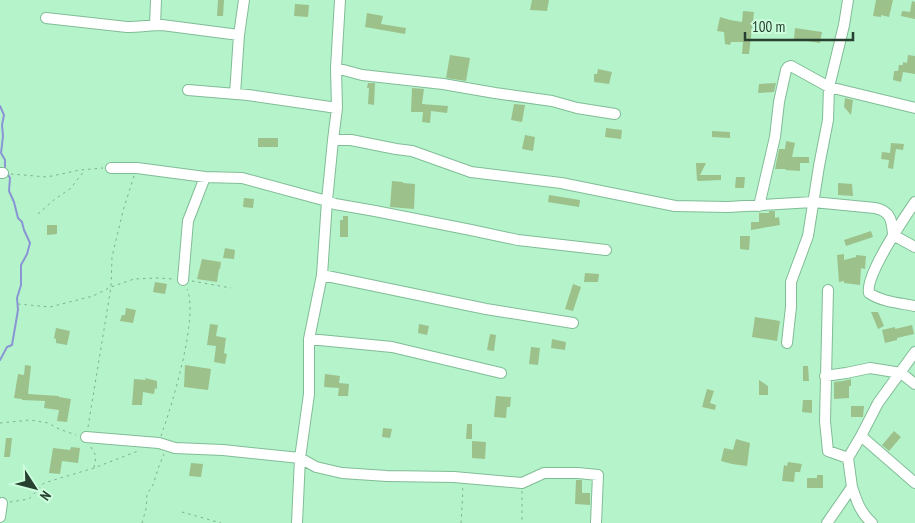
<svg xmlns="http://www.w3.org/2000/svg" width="915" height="523" font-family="'PT Sans Narrow',sans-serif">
<rect width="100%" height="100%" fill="#b5f3cb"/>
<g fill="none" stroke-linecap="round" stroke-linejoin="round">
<path stroke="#8a95d4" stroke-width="2" d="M0 106 4 115 2 125 3 136 1 153 5 160V169
M0 360 7 347 12 345 18 310 17 298 21 285V265L27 254 30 243 24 230 22 222 18 218 14 202 9 191 10 178 7 173"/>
</g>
<path fill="#9cc18b" d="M218 0H224L223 16H217Z
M532 0H549L547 11 530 10Z
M876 0H893L889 17 881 15V17L873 16Z
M912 1 915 2V19L901 16 902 11 910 12Z
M295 4 309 5 308 17 294 16Z
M743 11 754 12 749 54H742L743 42H731L730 45 725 44 724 32 717 31 720 17 730 20 742 22Z
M367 13 383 16 381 24 406 28 405 34 365 27Z
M795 28 822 32 820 43 794 39Z
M450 55 470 58 466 81 446 78Z
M908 55 915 56V74L903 72 901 82 893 80 894 71H898L899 65H903V62L907 63Z
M598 69 612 72 609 84 594 82V74H597Z
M368 83H375L374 105 368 104 369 88H367Z
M776 83 774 92 758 93 759 84Z
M412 88 424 89 422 104 448 106 447 113 431 111 430 123 422 122 423 112H411Z
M845 98 853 100 851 115 844 107Z
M514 104 525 105 522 122 511 120Z
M606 128 622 130 621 139 605 137Z
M712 131 730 132V138L712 137Z
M525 135 535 137 533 151 522 149Z
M258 138H278V147H258Z
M786 141 795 143 792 157H809V163H800V171L785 170 786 169H775L779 149H785Z
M891 143 904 144 903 150 896 149 893 169 888 168 889 160 881 159 882 152 890 153Z
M696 163H706L700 175H721V180L698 181V180L697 181Z
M736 177H745L744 188H735Z
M392 181 403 182V183L415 184 414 209 390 207Z
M838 183 852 184 853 196 838 195Z
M549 195 580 200 579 207 548 202Z
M244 198 254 199 253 208 243 207Z
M769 211H775V218L779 217 780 225 751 230V222H759V213H769Z
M343 216H348V237H340V220H343Z
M47 225H57V234L47 235Z
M871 231 873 237 846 246 844 240Z
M740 236H750L749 250 740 249Z
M225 248 235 250 234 259 223 258Z
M844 254V260L856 257V255L866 256 865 269 861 268 860 285 844 283V281L839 282 837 255Z
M202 259 221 262 220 269H219L217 282 197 279Z
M585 273 599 274 598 282H584Z
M155 282 167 284 165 294 153 292Z
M573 284 581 287 573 311 565 309Z
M126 308 136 310 133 323 120 321 122 315H125Z
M871 312H878L884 326 878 329Z
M755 317 780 321 777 341 752 337Z
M210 324 218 325 216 336 226 338 224 353 227 354 225 364 214 362 216 346 207 345Z
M419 324 429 326 427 335 418 333Z
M912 325 914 334 897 338V340L885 343 882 330 895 327V329Z
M56 328 70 331 67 345 56 343V339L54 338Z
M490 334 496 335 494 351 487 350Z
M552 339 566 342 565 350 551 348Z
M531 347 540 348 538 365 529 364Z
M25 365 31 366 28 394 59 396V397L71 399 67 422 57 421 59 410 44 408 45 401 22 400V399L14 398 18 374 24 375Z
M185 365 211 369 208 390 184 387Z
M803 366H808L809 381H803Z
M325 374 340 376 339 383 349 384 348 396H338L339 388 324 387Z
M145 378 157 381V389L155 388 154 394 143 392 142 405H132L134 379 146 380Z
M851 379V386H849V398L834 399V382L843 381Z
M759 380 768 386V395H759Z
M707 389 714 391 710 403 716 405 715 410 702 407Z
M496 396 511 397 510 407H507L506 418 494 417Z
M803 400H812V413L802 412Z
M851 406H864L863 417H851Z
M467 424H472V439H466Z
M383 428 392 429 390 438 382 437Z
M894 431 901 437 889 451 882 445Z
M6 438H12L10 457H4Z
M736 439 750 443 747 466 732 464 721 461 724 448 733 450Z
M472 441 486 442 485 459 472 458Z
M71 447 80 448 78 463 62 461 60 474 49 473 53 448 70 450Z
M788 462 802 464 800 472H795L794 482 782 481 784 465 787 466Z
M191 463 203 464 201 477 189 476Z
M817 475H823V488H807V478H817Z
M576 480H582V493H590V505L575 504Z"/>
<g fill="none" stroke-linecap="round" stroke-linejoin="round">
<g stroke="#80bd96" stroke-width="12">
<path id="minor" d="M46 18 127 27C139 27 151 25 162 25L239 35
M155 25 156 0
M336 68 362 75 443 84 495 93 552 101 577 108 615 114
M188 90 248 95 337 108
M235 94 239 35 244 0
M333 140H351L396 149 412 151 471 172 561 183 675 206 728 207 813 202 875 208C891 211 892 221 893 235
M111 168H137L205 177 242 178 327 201 335 204 375 211 471 230 518 240 606 250
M0 173H3
M915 202C904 218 865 276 869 293 882 302 900 303 915 306
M759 206 775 137 779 102 786 70 788 67 791 66 829 87 915 108
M893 235 915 247
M322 275 486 309 573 323
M183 280 188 221 205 177
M828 290 825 421 828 451 848 458
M309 339 392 347 501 373
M787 343 791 307V282L808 236 819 166 828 120 829 87 844 25 848 0
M825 376 846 373 870 368 901 373 915 384
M861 436 915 483
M86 437 159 443 175 448 223 450 300 458 316 467 342 473 387 476 454 477 522 483 544 473H578L598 475 596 523
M852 487C857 502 860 512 872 523
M0 517 2 503
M297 523 300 458 309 394V339L322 275 327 201 333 140 337 108 336 68 340 0
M827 523 852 487 848 458 861 436 878 403 915 352"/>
</g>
<path stroke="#7faf91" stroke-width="1" stroke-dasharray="2.5 4" stroke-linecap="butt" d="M11 174 47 177 80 170 103 168
M38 214 55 199 70 189 85 170
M192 281 231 288
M18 304 50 307 93 296 111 287 134 279 157 278 173 279
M0 423 30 420 48 423 59 429 76 435
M88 427 111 287 112 257 123 211 134 176
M161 436C172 405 199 317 187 289
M91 447 96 456 94 468
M522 491V523
M10 502 29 499 44 483 94 468 138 451
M182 512 221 523
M142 523 146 509 147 494 153 485 159 466 164 454
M461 523 463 490 462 487"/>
<use href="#minor" stroke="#fff" stroke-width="10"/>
</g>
<g transform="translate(35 488) rotate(126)" stroke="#ccfddc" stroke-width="4" paint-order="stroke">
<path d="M0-4L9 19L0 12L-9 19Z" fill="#274030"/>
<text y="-8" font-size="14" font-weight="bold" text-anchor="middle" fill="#274030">N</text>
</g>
<path d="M745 32v8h108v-8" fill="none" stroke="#274030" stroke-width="2.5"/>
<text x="752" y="32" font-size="15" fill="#274030" stroke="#ccfddc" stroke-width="4" paint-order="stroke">100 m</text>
</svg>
